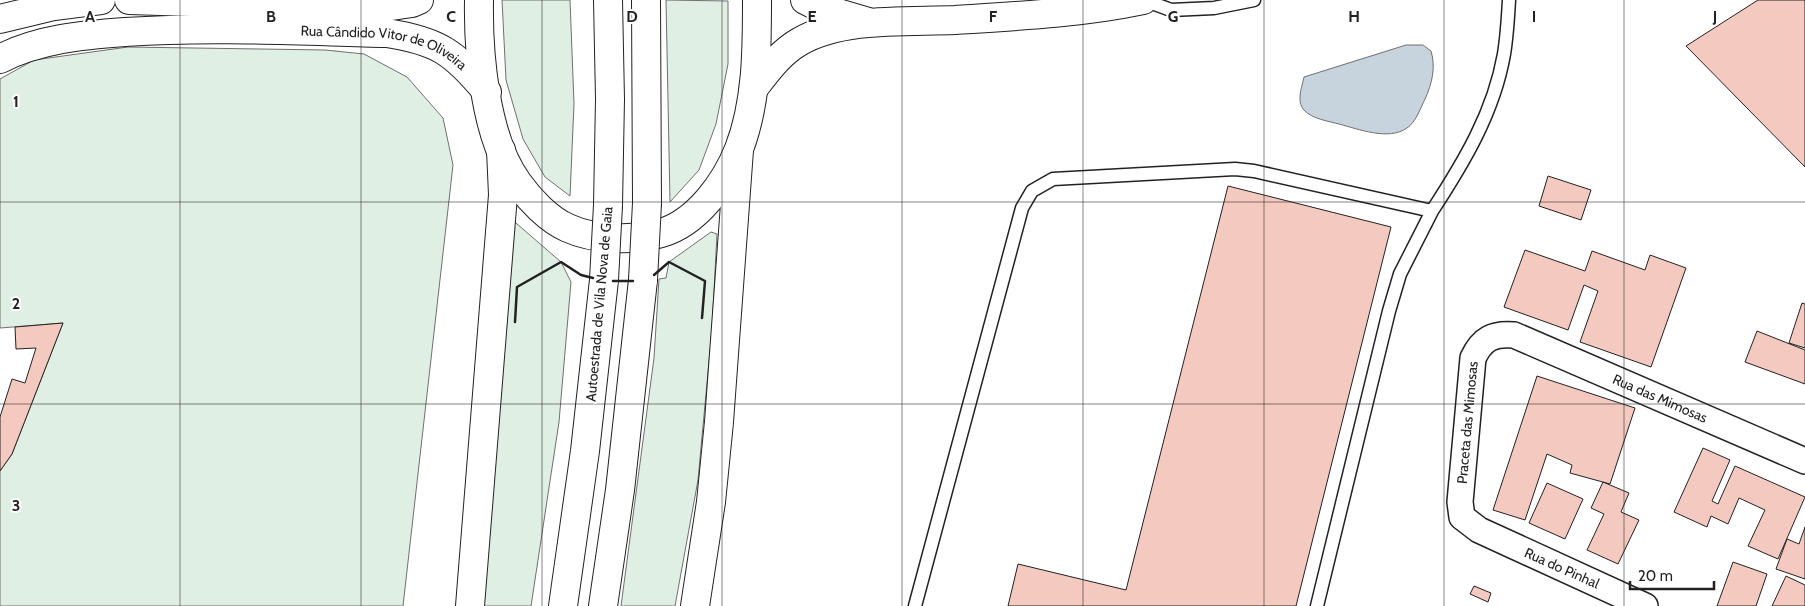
<svg xmlns="http://www.w3.org/2000/svg" width="1805" height="606" font-family="Cabin,sans-serif">
<rect width="100%" height="100%" fill="#fff"/>
<path fill="#e0efe3" stroke="#6f6f6f" d="M502 0H570L574 104 570 196 545 177 523 139 506 80Z
M666 0 728 1V64L716 124 699 170 670 202Z
M128 47 325 50 364 54 407 77 443 118 453 165 403 606H0V471L12 454 63 323 0 328V79L34 60Z
M509 217 561 262 571 282 559 422 531 606H480Z
M711 232 717 234 712 329 698 480 675 606H621L654 358 659 279 666 278 669 262Z"/>
<path fill="#c7d3dd" stroke="#6f6f6f" d="M1406 45H1423L1431 51C1436 67 1432 84 1425 99 1420 109 1416 122 1407 128 1389 141 1358 129 1339 124 1328 121 1312 119 1304 110 1296 101 1302 87 1304 77Z"/>
<path fill="#f3c9c0" stroke="#222" d="M1758 0H1805V167L1686 46Z
M1548 176 1591 190 1581 220 1539 206Z
M1228 186 1391 227 1296 606H1008L1018 564 1126 590Z
M1525 250 1585 271 1592 251 1645 270 1650 255 1686 268 1651 367 1580 342 1598 291 1584 285 1568 330 1504 307Z
M1802 303 1805 304V348L1789 343Z
M63 323 12 454 0 471V417L12 379 25 383 36 348 16 349 15 327Z
M1757 331 1805 350V384L1745 362Z
M1537 376 1635 408 1610 484 1570 473 1572 465 1547 454 1525 520 1493 510Z
M1703 448 1730 460 1712 501 1718 504 1735 466 1805 497 1778 559 1748 546 1765 510 1739 498 1728 524 1711 516 1707 527 1674 512Z
M1603 482 1629 493 1621 512 1639 520 1618 564 1587 550 1604 514 1591 508Z
M1547 483 1583 499 1565 539 1529 523Z
M1805 527V579L1776 569 1787 539 1799 544Z
M1733 562 1767 574 1756 606H1717Z
M1786 576 1805 585V606H1772Z
M1474 586 1491 593 1488 602 1470 594Z"/>
<g fill="none" stroke-linecap="round" stroke-linejoin="round">
<g stroke="#222" stroke-width="15">
<path id="lane" d="M1144 0 1171 10 1214 8 1254 0
M1432 211C1464 162 1494 112 1504 54 1507 36 1508 18 1509 0
M915 606 1022 208 1032 191 1053 179 1235 169 1254 171 1432 211 1400 274 1389 311 1317 606"/>
</g>
<g stroke="#222" stroke-width="28">
<g id="street">
<path id="s1" d="M1645 606 1479 530 1462 517 1460 502 1473 358C1482 339 1493 333 1514 335L1805 461"/>
</g>
</g>
<g stroke="#222" stroke-width="30">
<g id="secondary">
<path d="M129 0 378 8 412 3 419 0"/>
<path d="M479 0C478 54 485 138 518 183 530 200 549 220 568 228 594 240 634 241 661 233 697 223 726 182 739 149 757 102 757 50 757 0"/>
<path d="M805 0 821 8 868 22"/>
<path d="M0 19 54 6 101 0"/>
<path id="s2" d="M0 59C38 39 83 35 125 32 212 26 300 31 387 33 438 41 454 52 487 92"/>
<path d="M754 88C767 71 780 53 799 42 842 17 906 22 955 20 1018 16 1081 13 1143 0"/>
</g>
</g>
<g stroke="#222" stroke-width="30">
<path id="highway" d="M608 0 610 99 608 205
M646 0 647 203
M470 606 503 195 501 150
M563 606 585 451 604 280
M603 606 620 490 643 280
M695 606 711 502 719 422 739 150"/>
</g>
<use href="#lane" stroke="#fff" stroke-width="12"/>
<use href="#street" stroke="#fff" stroke-width="25"/>
<use href="#secondary" stroke="#fff" stroke-width="28"/>
<use href="#highway" stroke="#fff" stroke-width="28"/>
<g stroke="#222" stroke-width="30" stroke-linecap="butt">
<path id="highway-bridge" d="M604 280 608 205
M643 280 647 203"/>
</g>
<use href="#highway-bridge" stroke="#fff" stroke-width="28"/>
<path stroke="#222" stroke-width="2.5" d="M654 275 669 262 705 281 702 318
M613 281H633
M515 322 517 287 561 262 581 275 593 278"/>
</g>
<path fill="none" stroke="#222" stroke-width="1" stroke-opacity="0.55" d="M180 0V606M361 0V606M542 0V606M722 0V606M902 0V606M1083 0V606M1264 0V606M1444 0V606M1624 0V606M0 202H1805M0 404H1805"/>
<g text-anchor="middle" stroke-width="4" stroke-linejoin="round" paint-order="stroke">
<g font-size="14" fill="#222" stroke="#fff">
<text dy="5" stroke="none"><textPath href="#s2" startOffset="391">Rua Cândido Vitor de Oliveira</textPath></text>
<text transform="translate(599 304) rotate(-85)" y="5">Autoestrada de Vila Nova de Gaia</text>
<text dy="5" stroke="none"><textPath href="#s1" startOffset="574">Rua das Mimosas</textPath></text>
<text dy="5" stroke="none"><textPath href="#s1" startOffset="299">Praceta das Mimosas</textPath></text>
<text transform="translate(1562 568) rotate(24)" y="5">Rua do Pinhal</text>
</g>
</g>
<g font-size="16" text-anchor="middle" font-weight="bold" fill="#222" stroke="#fff" stroke-width="4" stroke-linejoin="round" paint-order="stroke">
<text x="90" y="22">A</text>
<text x="271" y="22">B</text>
<text x="451" y="22">C</text>
<text x="632" y="22">D</text>
<text x="812" y="22">E</text>
<text x="993" y="22">F</text>
<text x="1173" y="22">G</text>
<text x="1354" y="22">H</text>
<text x="1534" y="22">I</text>
<text x="1715" y="22">J</text>
<text x="16" y="107">1</text>
<text x="16" y="309">2</text>
<text x="16" y="511">3</text>
</g>
<path d="M1630 581v8h84v-8" fill="none" stroke="#222222" stroke-width="2.5"/>
<text x="1638" y="581" font-size="15" fill="#222222" stroke="#ffffff" stroke-width="4" paint-order="stroke">20 m</text>
</svg>
